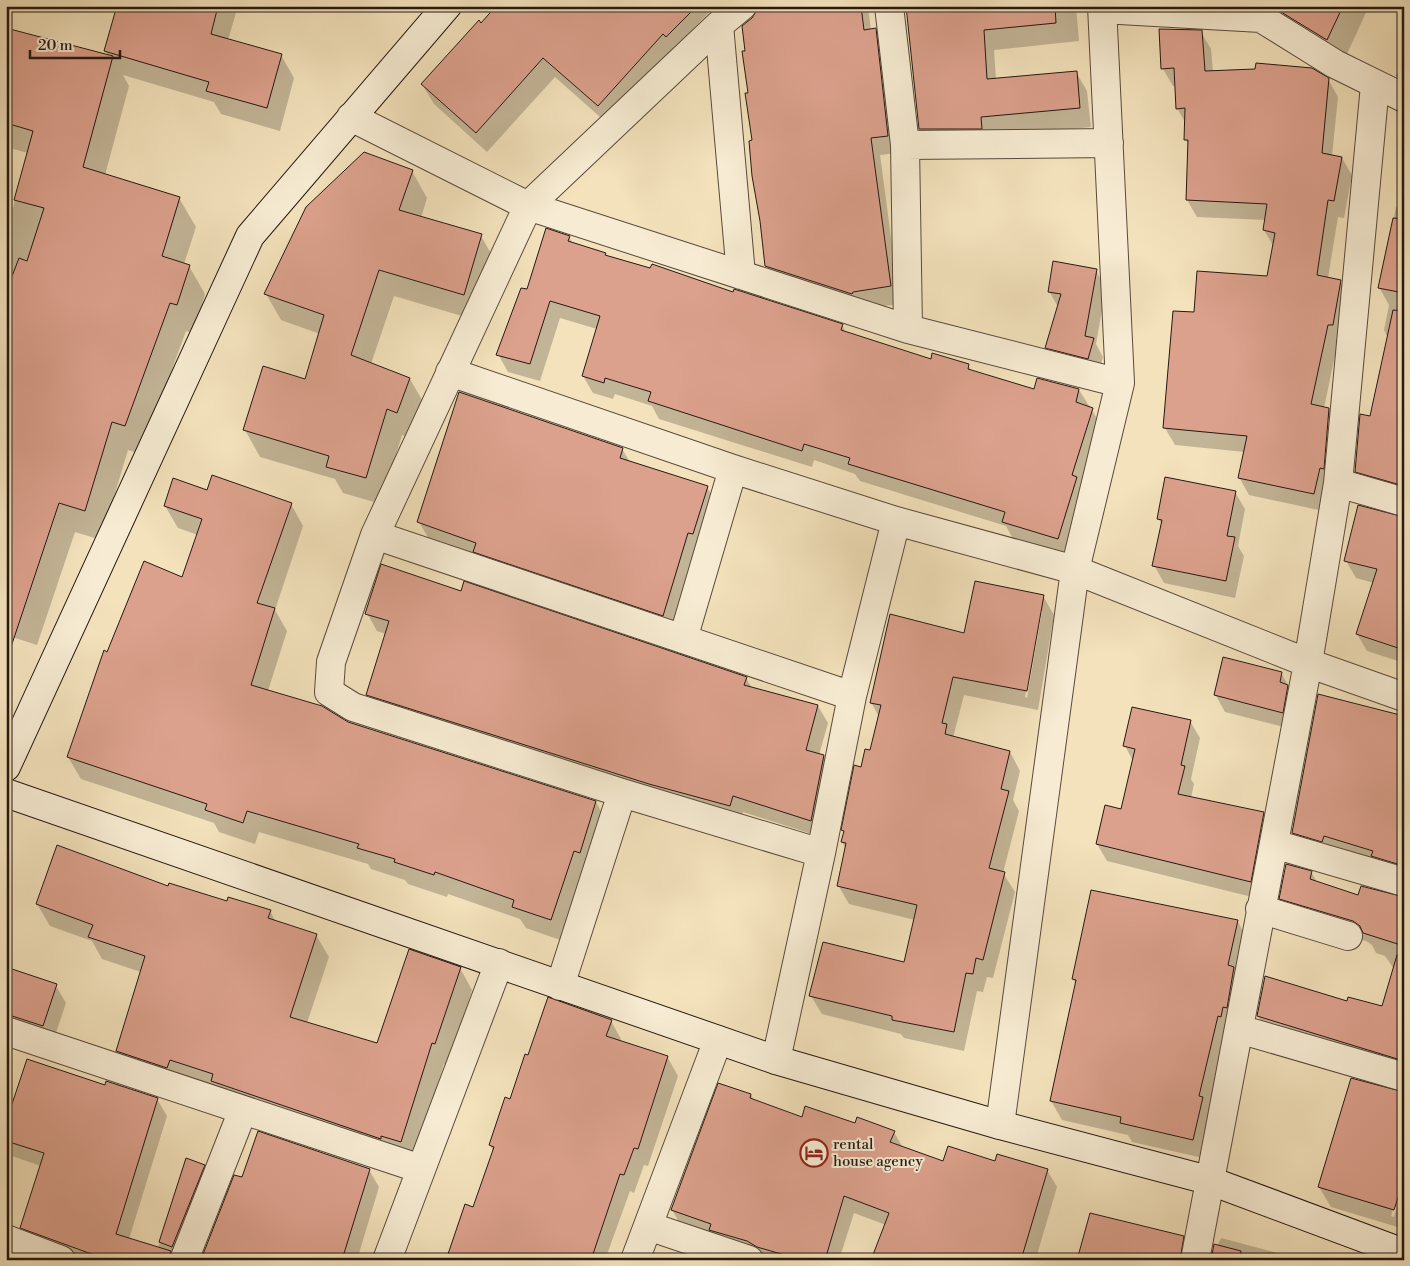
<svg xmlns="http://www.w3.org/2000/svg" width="1410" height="1266" font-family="'Libre Bodoni',serif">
<rect width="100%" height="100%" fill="#f3e2bc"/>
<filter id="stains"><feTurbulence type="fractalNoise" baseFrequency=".004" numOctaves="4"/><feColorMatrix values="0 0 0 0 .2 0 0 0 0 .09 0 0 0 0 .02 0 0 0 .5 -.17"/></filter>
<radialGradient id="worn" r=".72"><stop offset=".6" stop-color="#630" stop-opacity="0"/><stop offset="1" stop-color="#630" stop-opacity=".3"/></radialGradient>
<path fill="#0003" fill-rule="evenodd" d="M128 6H238L228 40 281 55 294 78 280 131 221 114 214 102 123 75 129 86 105 175 179 198 196 227 184 264 189 266 205 294 194 334 186 331 141 454 128 450 101 540 75 532 37 645 6 635V206L13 208 28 153 6 147V29L108 56 105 50Z
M497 6H715L683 39 684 41 609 125 555 77 487 152 434 104 422 84Z
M793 6H868L871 30 875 29 885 46 897 153 880 155 900 304 862 309 777 284 766 266 753 142 747 52Z
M907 6H1076L1079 41 994 50 996 79 1076 72 1087 91 1091 127 991 137 931 148 920 129Z
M1282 6H1369L1342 65 1298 38 1283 12Z
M1201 32 1211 49 1213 72 1328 79 1338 97 1332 156 1342 158 1352 175 1344 218 1338 217 1328 278 1340 281 1350 298 1338 341 1324 408 1329 409 1339 426 1323 511 1249 495 1239 477 1245 452 1175 445 1165 428 1195 313 1268 278 1274 247 1264 230 1266 220 1197 217 1187 200 1189 146 1186 140V124L1177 108 1176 86H1173L1163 69Z
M1404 61V90L1396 76Z
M412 171 427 198 421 218 481 236 496 262 479 321 394 296 371 364 410 379 425 405 412 439 402 435 381 504 343 493 335 479 260 457 245 430 306 381 320 334 281 320 266 294Z
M1396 207 1404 209V500L1366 489 1356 471 1371 418 1388 338 1384 330 1389 305 1379 287Z
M569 237 573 244 605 254 606 257 842 325 846 333 931 360 968 365 972 372 1035 390H1079L1102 426 1068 556 1013 539 1006 526 860 481 855 474 814 460 812 467 659 419 652 406 615 394 613 399 593 393 583 376 597 329 560 318 540 381 508 372 498 354 527 291Z
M1096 271 1106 288 1096 344 1103 357 1098 375 1057 365 1047 348 1058 307 1049 291Z
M622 449 630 462 707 487 717 504 673 632 429 539 419 522Z
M208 491 291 504 303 526 275 610 287 631 268 691 348 723 596 802 608 824 563 941 526 928 520 919 448 894 447 897 408 884 405 880 371 869 368 864 259 832 255 844 219 832 214 823 81 779 68 757 108 653 183 579 198 535 178 528 165 506Z
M1235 492 1245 509 1238 546 1244 556 1235 598 1164 583 1154 565 1162 525 1158 518Z
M1404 518V663L1367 651 1357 634 1374 583 1356 578 1346 561Z
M462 592 746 678 752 688 818 706 828 723 819 755 824 756 834 774 821 837 743 812 740 822 377 712 367 695 386 634 377 631 367 613Z
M1043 596 1054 615 1038 710 964 695 953 738 1010 752 1020 771 1013 800 1019 811 1003 873 1015 892 993 978 987 977 983 992 977 991 964 1051 904 1038 901 1034 822 1014 811 996 905 963 915 920 849 904 838 885 846 849 842 842 845 833 843 830 862 768 871 751 879 717 871 702 965 634ZM1040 611H1042L1027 698 1025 697Z
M1281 673 1291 690 1292 729 1225 712 1215 694Z
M1404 717V883L1305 853 1293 833Z
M1190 721 1200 738 1191 779 1194 784 1191 798 1263 813 1273 830 1260 899 1107 861 1097 844 1122 811 1133 761 1125 746Z
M1311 872 1317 882 1358 896 1404 898V1077L1270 1036 1258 1016 1348 1002 1383 1008 1394 969 1385 956 1376 953 1372 945 1366 941 1292 919 1281 898Z
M169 887 270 911 276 922 316 935 329 957 307 1023 378 1045 460 968 472 990 448 1065 444 1064 413 1164 130 1073 117 1051 141 972 102 959 92 941 50 926 37 904Z
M1238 922 1248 940 1203 1158 1132 1142 1128 1135 1062 1120 1051 1101 1076 984 1073 979Z
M6 968 56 986 66 1003 53 1042 6 1027Z
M611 1021 621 1039 620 1042 668 1058 678 1076 648 1166 644 1165 634 1193 630 1191 605 1260H446L465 1205 474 1208 493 1151 490 1145 511 1101Z
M106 1087 157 1099 167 1116 129 1239 158 1248 187 1160 204 1166 214 1183 184 1260H72L32 1245 22 1228 41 1166 12 1156 11 1154 6 1166V1126Z
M751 1095 754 1101 802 1118 894 1132 903 1148 944 1163H996L1047 1170 1057 1187 1037 1255 1049 1260H873L886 1225 854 1213 839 1260H761L682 1227 672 1210Z
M369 1170 379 1187 357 1260H202L235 1176 243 1179Z
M1404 1175 1391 1216 1394 1217 1404 1183V1229L1331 1207 1319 1187Z
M1183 1238 1194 1260H1078Z
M1221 1238 1304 1260H1211Z"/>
<path fill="#dca18d" stroke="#261811" d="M127 6H218L211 34 282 54 267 108 206 91 209 82 104 51 116 9 125 12Z
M496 6H697L666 37 663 34 598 106 543 58 476 133 421 84 479 20 481 23Z
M784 6H861L864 30 876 28 888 136 871 138 891 286 853 292 852 294 765 266 760 221 752 176 749 141 752 140 745 93H748L742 51H745L742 26 752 18 757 10Z
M906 6H1055L1056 23 984 30 987 79 1077 71 1080 108 981 117 982 129H919Z
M1281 6H1343L1327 40 1281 12Z
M6 28 113 56 83 167 180 197 162 256 190 265 177 305 170 303 125 426 112 422 85 511 59 503 11 647 6 646V292L19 258 27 261 44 208 14 200 33 131 6 123Z
M1159 29 1202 30 1205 71 1255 69 1256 63 1312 68 1329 78 1322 153 1342 157 1334 201 1328 200 1317 275 1341 280 1333 325H1328L1311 404 1329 408 1324 469 1320 468 1314 494 1238 478 1247 436 1163 428 1173 311 1194 312 1197 271 1267 276 1275 233 1263 230 1267 204 1186 200 1188 140H1184L1185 108 1176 109 1174 68 1161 69Z
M364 152 413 170 399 210 482 234 464 295 379 270 351 355 410 378 397 413 387 409 366 478 326 467 329 456 243 430 263 366 305 379 324 315 264 294 306 207Z
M1393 218 1404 219V293L1378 288Z
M546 228 570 236 568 241 606 253 605 255 650 268 652 264 733 292 734 289 843 324 841 330 931 359 932 353 969 364 968 369 1034 389 1037 378 1079 389 1076 402 1093 408 1072 475 1077 477 1058 539 1002 522 1005 512 848 464 850 458 804 444 802 451 648 401 651 392 605 378 604 383 582 376 600 316 550 301 530 364 496 355 521 288 527 289Z
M1053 261 1097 269 1085 336 1094 338 1088 359 1045 348 1061 294 1048 292Z
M1393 310 1404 311V486L1355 472 1360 414 1370 416Z
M459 392 623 448 620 458 708 486 693 534 688 533 663 616 473 552 476 543 417 522Z
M212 475 292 503 257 603 275 608 251 685 322 706 348 722 596 801 580 853 574 851 551 920 512 907 514 900 435 872 434 875 394 862 395 859 357 848 359 844 247 811 243 823 205 810 207 804 67 757 104 650 107 652 144 561 182 577 202 519 164 506 173 478 207 490Z
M1165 477 1236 491 1227 536 1235 537 1226 581 1152 566 1162 520 1157 519Z
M1358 505 1404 517V650L1356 634 1377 569 1344 561Z
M381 564 461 591 464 581 747 677 744 685 818 705 806 750 824 755 811 821 733 796 730 806 649 784 366 695 389 621 365 614Z
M975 581 1044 595 1027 691 953 677 942 723 947 724 945 734 1010 751 1001 789 1009 791 989 868 1005 872 983 960 976 958 973 974 966 973 954 1032 892 1020V1016L809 996 823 942 904 962 917 905 837 886 846 843 841 842 844 831 841 830 854 765 861 767 865 749 870 750 881 705 870 703 890 614 964 633Z
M1223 657 1282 672 1280 682 1288 685 1283 713 1214 695Z
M1318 694 1404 716V866L1371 856 1373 851 1324 836 1322 842 1292 833Z
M1132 707 1191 720 1181 765 1185 766 1178 794 1264 812 1251 882 1096 844 1105 805 1121 809 1135 749 1123 746Z
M57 845 168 886 169 883 227 901 228 897 271 910 268 918 317 934 290 1017 377 1043 409 949 461 967 435 1044 432 1043 401 1142 381 1136V1139L211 1081 213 1074 170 1060 167 1068 116 1051 145 956 88 937 93 925 36 904Z
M1286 864 1312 871 1310 879 1358 895 1361 886 1404 897V946L1363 933 1360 926 1353 921 1279 899Z
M1091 890 1238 920 1228 965 1234 967 1227 1008 1223 1007 1221 1017 1218 1016 1199 1096 1203 1097 1193 1140 1120 1123 1121 1117 1050 1101 1076 980 1072 979Z
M1397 955 1404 956V1061L1257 1016 1265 976 1347 1001 1348 997 1382 1006Z
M6 967 57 984 43 1026 6 1014Z
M548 997 612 1020 606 1036 668 1056 638 1149 634 1148 624 1175 620 1174 591 1260H446L465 1204 473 1207 494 1147 489 1145 505 1097 510 1099 525 1054 528 1055Z
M27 1059 105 1085 106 1081 158 1098 116 1234 171 1251 169 1260H108L20 1228 44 1153 6 1141V1122Z
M1351 1078 1404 1092V1179L1394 1210 1318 1187Z
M718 1083 751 1094 750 1098 802 1117 805 1106 855 1123 857 1117 895 1131 890 1142 943 1161 948 1146 995 1161 997 1154 1048 1169 1021 1260H871L889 1213 844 1196 825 1260H802L757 1247 747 1241 709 1230 711 1224 671 1210Z
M258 1131 370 1169 342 1260H208L202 1257 234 1175 242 1177Z
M186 1158 205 1165 172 1247 159 1242Z
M1090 1213 1184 1236 1180 1260H1077Z
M1214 1244 1241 1251 1240 1260H1211Z"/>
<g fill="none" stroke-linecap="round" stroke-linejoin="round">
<g stroke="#594a3c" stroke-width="30">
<path id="street" d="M742 6 719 25 528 206 375 535 331 662 329 692 353 707 622 793 821 853
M889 6 905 145 908 329
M1102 9 1261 18 1335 64 1404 98
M719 25 741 275
M351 117 528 206 908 329 1120 383
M905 145 1109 143
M450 372 733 469 896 521 1075 570 1308 663 1404 697
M1338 483 1404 502
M375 535 852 696
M683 639 733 469
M1274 844 1404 882
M1260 909 1348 936
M560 986 622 793
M1239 1029 1404 1077
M6 1031 421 1169
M776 1060 821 853 852 696 896 521
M1000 1125 1075 570 1120 383 1102 6
M648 1226 749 1260
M6 1239 61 1260
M184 1260 243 1110
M387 1260 499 963
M635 1260 718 1040
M1195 1260 1308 663 1338 483 1375 85"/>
</g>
<g stroke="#261811" stroke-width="30">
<path id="secondary" d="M6 767 250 236 447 6
M6 793 776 1060 1000 1125 1208 1180 1404 1253"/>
</g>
<use href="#street" stroke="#f7ecd3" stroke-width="28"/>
<use href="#secondary" stroke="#f7ecd3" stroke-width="28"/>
</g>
<defs>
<g id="hotel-ring" transform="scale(1.4375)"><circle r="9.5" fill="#f7ecd3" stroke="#8f2418" stroke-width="1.5"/><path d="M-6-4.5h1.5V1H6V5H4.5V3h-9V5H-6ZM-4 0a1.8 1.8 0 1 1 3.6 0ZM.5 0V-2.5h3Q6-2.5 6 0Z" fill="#8f2418"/></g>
</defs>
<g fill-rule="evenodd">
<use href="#hotel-ring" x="814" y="1153"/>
</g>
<g text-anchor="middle" stroke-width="4" stroke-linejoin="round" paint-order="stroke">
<g font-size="15" fill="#261811" stroke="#f7ecd3" text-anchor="start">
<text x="833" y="1149">rental<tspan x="833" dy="17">house agency</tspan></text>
</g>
</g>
<rect width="1410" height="1266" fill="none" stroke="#f3e2bc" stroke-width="25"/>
<rect x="8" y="8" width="1395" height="1251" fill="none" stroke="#261811" stroke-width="2.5"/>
<rect x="12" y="12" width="1385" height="1241" fill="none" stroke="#261811"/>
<path d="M30 50v8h90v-8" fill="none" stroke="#261811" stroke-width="2.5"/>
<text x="38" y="50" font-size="15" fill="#261811" stroke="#f7ecd3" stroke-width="4" paint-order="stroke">20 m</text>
<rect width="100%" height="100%" filter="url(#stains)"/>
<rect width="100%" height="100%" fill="url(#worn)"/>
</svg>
